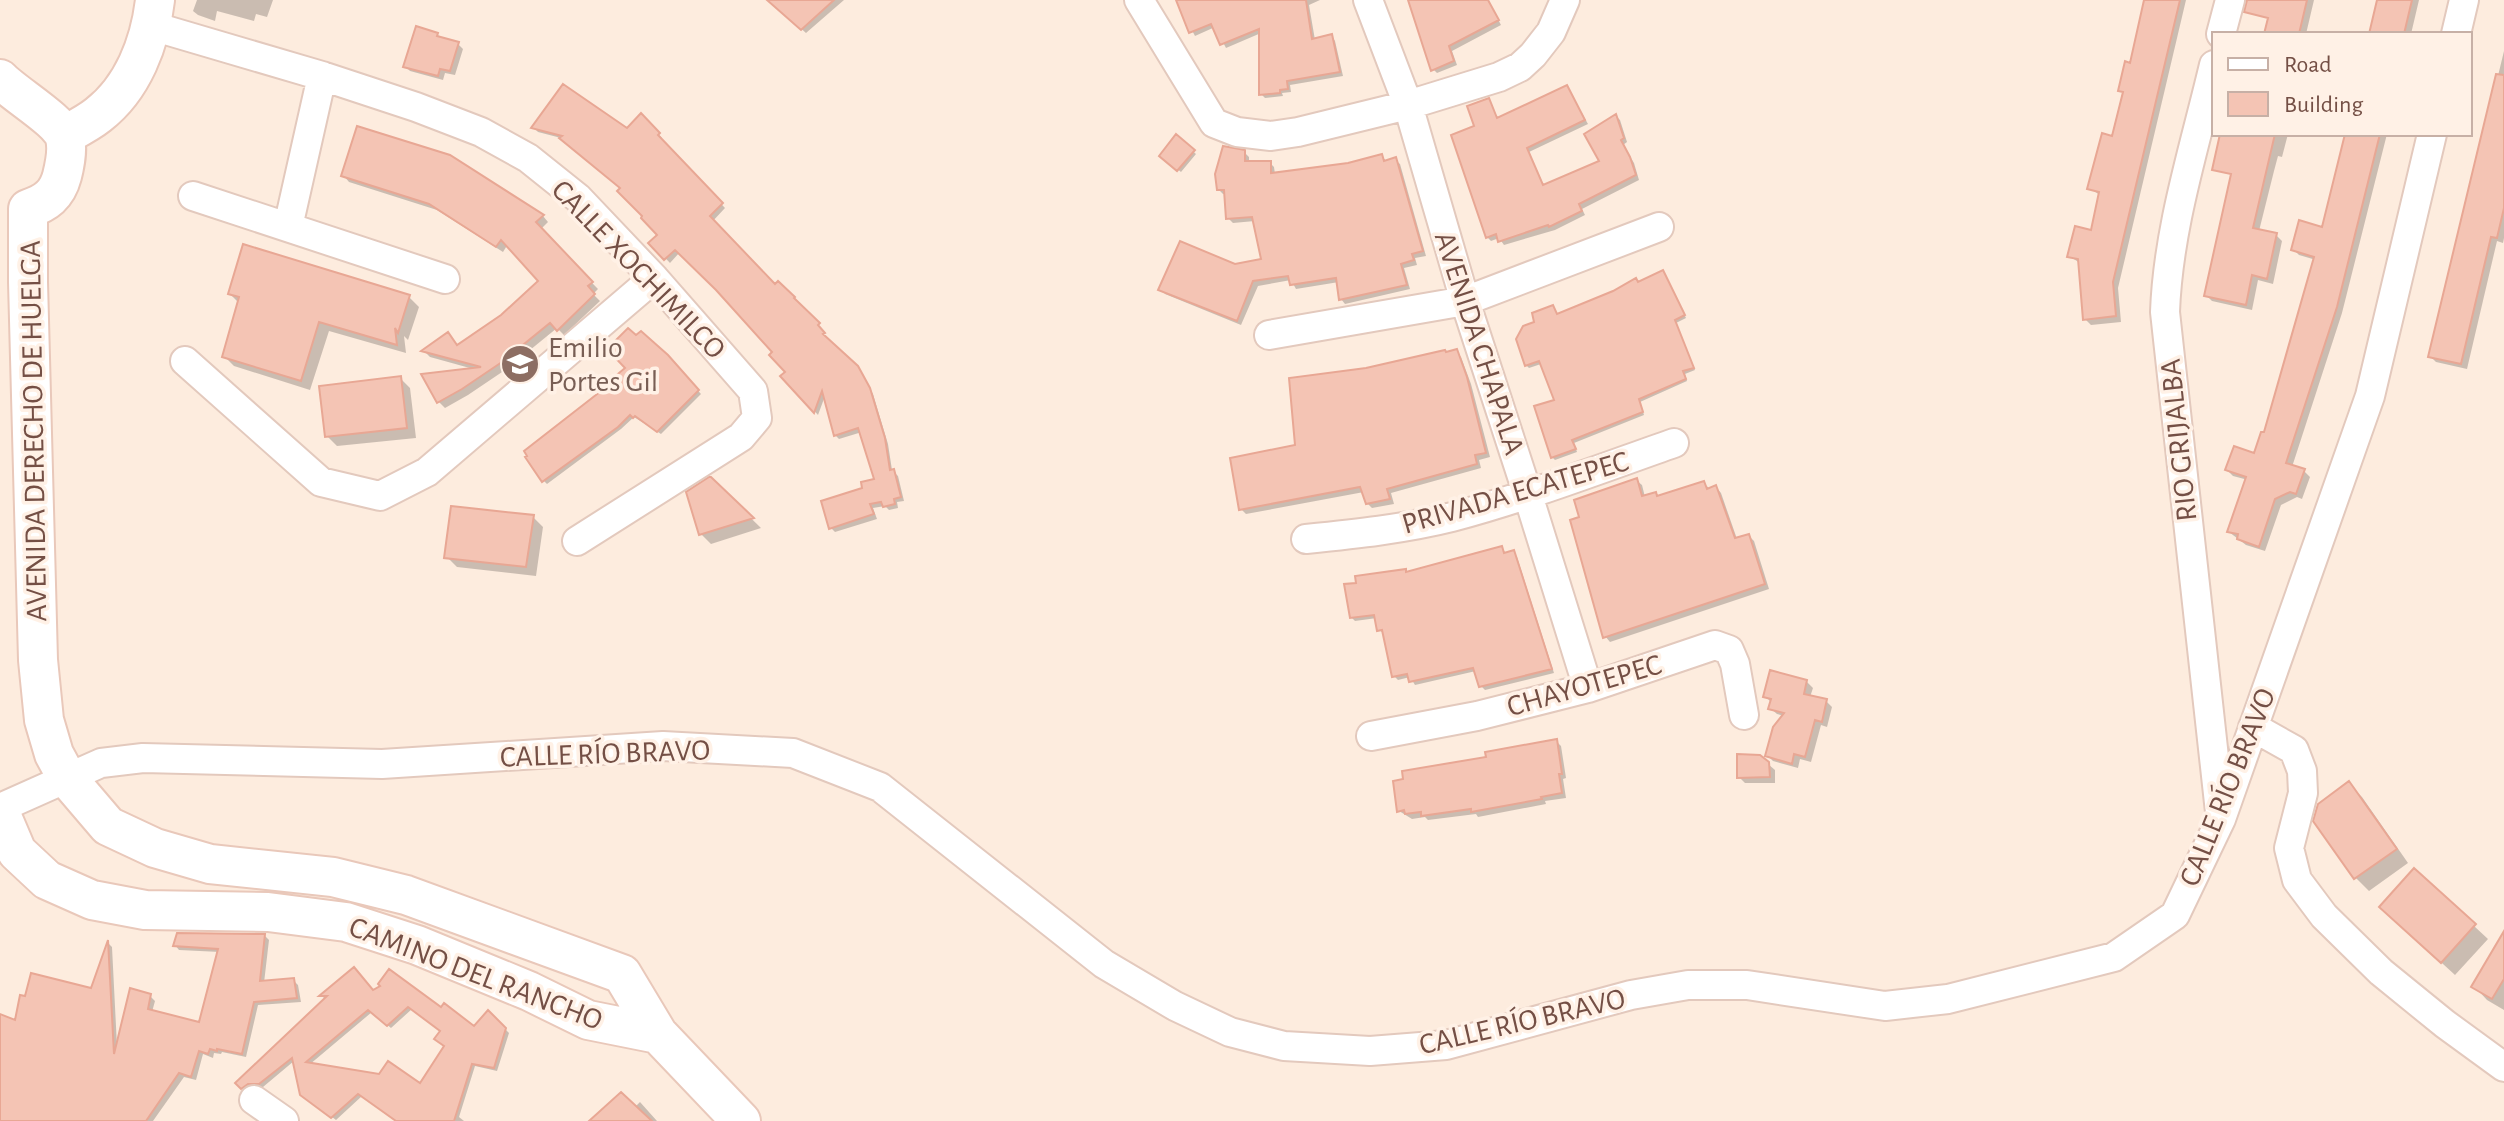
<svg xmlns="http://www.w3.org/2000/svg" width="2504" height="1121" font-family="'Alegreya Sans',sans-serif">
<rect width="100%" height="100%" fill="#fdecde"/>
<path fill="#0003" fill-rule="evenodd" d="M197 0H273L267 17 256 14 254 21 217 11 215 21 198 15 193 11Z
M769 0H844L806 33Z
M1176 0H1320L1309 5 1315 40 1332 37 1335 41 1343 76 1290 85 1291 92 1282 93 1283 96 1265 98 1261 94V33L1226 48 1215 27 1195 36Z
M1410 0H1488L1501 25 1452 51 1457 65 1437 73 1433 69Z
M2147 0H2186L2118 288 2121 322 2091 325 2085 319 2080 263 2069 256 2092 233 2100 195 2089 188 2113 138 2125 94 2121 90 2131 65Z
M2274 0H2314L2306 34H2266Z
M2379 0H2419L2411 34H2371Z
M437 34 442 39 458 44 463 49 455 75 445 73 443 80 410 71 405 66Z
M2504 51V238L2503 243 2497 241 2467 369 2436 362 2430 356Z
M1567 87 1588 124 1529 152 1544 186 1602 162 1616 116 1620 120 1627 142 1623 145 1634 163 1639 180 1582 209 1585 215 1555 230 1504 245 1499 238 1491 241 1487 237 1477 127 1488 100 1499 120Z
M641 116 662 138 661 140 725 208 712 222 775 287 822 329 820 331 827 338 826 339 861 373 873 394 888 444 892 470 898 476 904 501 897 502 898 508 889 510 885 506 873 508 877 519 835 532 831 528 864 489 877 480 862 432 839 439 835 435 825 396 818 415 783 376 787 372 775 352 680 252 670 263 651 243 660 235 622 189 561 138 538 132 534 128 628 131Z
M2241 134H2288L2282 157 2278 156 2274 171 2259 231 2276 235 2282 241 2273 284 2258 280 2252 310 2212 301 2206 295Z
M2347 134H2387L2342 313 2292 467 2304 471 2310 477 2302 499 2297 497 2281 505 2265 551 2246 545 2229 532 2248 480 2233 476 2227 470 2255 455 2266 435 2316 260 2299 255 2293 249 2324 230Z
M1176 137 1196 154 1181 172 1161 156Z
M1244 152 1249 157V163H1270L1274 167 1275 174 1348 165 1381 156 1387 162 1395 160 1400 164 1426 256 1415 258 1417 265 1404 268 1410 289 1345 304 1341 299 1339 282 1296 289 1291 280 1258 286 1241 325 1165 294 1161 289 1234 266 1263 261 1255 221 1233 223 1228 218 1226 194H1223L1219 190Z
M343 175 543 216 548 222 540 230 598 289 593 294 600 301 564 335 557 328 508 368 468 395 445 408 438 401 477 370 430 357 424 351 454 341 458 347 502 317 541 281 508 244 503 252 437 210 349 182Z
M1663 272 1686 318 1676 323 1695 370 1685 374 1687 381 1640 402 1644 415 1574 443 1577 452 1555 460 1552 457 1556 401 1541 364 1529 368 1526 365 1537 323 1553 307 1558 316Z
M230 294 409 297 419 307 408 340 404 336 406 353 329 331 310 390 234 366 224 356 239 303Z
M1456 352 1461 357 1471 384 1490 457 1479 460 1481 468 1391 493 1394 504 1372 508 1367 503 1364 492 1246 514 1241 509 1366 370Z
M671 361 701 394 661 434 634 417 621 429 547 484 544 481Z
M400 378 410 388 416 438 337 446 327 436Z
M711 479 761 528 711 544 701 534Z
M1636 480 1642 485 1645 497 1656 494 1659 497 1703 483 1709 488 1716 487 1721 493 1737 539 1749 536 1754 541 1769 589 1610 642 1605 636Z
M533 517 543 527 536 576 457 567 447 557Z
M1502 548 1506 555 1513 553 1517 557 1554 673 1485 690 1481 686 1476 671 1415 685 1410 677 1398 680 1394 676 1385 634 1379 630 1377 618 1355 621 1351 617 1405 571 1408 574Z
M1806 681 1813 688 1810 697 1826 701 1832 707 1827 727 1821 725 1811 762 1800 759 1798 768 1773 761 1767 755 1784 716 1777 714 1770 708 1772 703 1766 697Z
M1556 741 1561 746 1566 778 1563 779 1566 798 1545 801 1546 804 1478 817 1476 814 1428 820 1425 817 1412 819 1399 811 1488 758Z
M1768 764 1775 770V783H1745L1739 777Z
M2348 784 2362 797 2408 863 2369 891 2356 878Z
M2395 920 2474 926 2488 939 2455 975Z
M265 936 269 940 264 983 293 980 298 985 301 1002 258 1005 246 1057 222 1052 221 1054 214 1053 213 1058 203 1054 196 1080 184 1077 153 1121H0V1016L17 1023 92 991 109 944 112 947 117 1046 150 996 155 1001 152 1012 201 1024 220 952 179 950 175 945Z
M2504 947V1010L2487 1000 2474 986Z
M354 970 373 992 442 1010 474 1028 488 1012 509 1033 497 1071 475 1066 459 1117 464 1121H395L362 1096 336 1120 302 1094 294 1061 263 1087H251L246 1091 238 1083 326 1000 322 996ZM412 1009 442 1031 446 1046 420 1086 309 1065 372 1012 391 1028Z
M632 1102 636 1106 640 1102 657 1121H609Z"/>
<path fill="#f4c4b4" stroke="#e8a794" stroke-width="2" fill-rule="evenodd" d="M767 0H834L801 30Z
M1176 0H1306L1312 39 1332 34 1340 72 1287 81 1288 89 1280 90V93L1259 95V29L1220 45 1211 24 1189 33Z
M1408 0H1488L1499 20 1449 46 1454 61 1431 71Z
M2144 0H2180L2113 282 2116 316 2083 320 2078 259 2067 257 2075 226 2091 230 2099 192 2087 189 2102 133 2112 136 2123 92 2118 91 2125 61 2130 63Z
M2247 0H2307L2299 34H2264L2268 18 2244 12Z
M2377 0H2412L2404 34H2369Z
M416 26 438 33 437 36 459 42 450 71 440 69 438 76 403 67Z
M2496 74 2504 75V208L2497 238 2491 237 2461 364 2428 357Z
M563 84 627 128 641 113 660 133 658 135 723 203 710 216 775 284 778 281 795 297 794 298 820 323 818 325 825 333 823 334 858 366 870 388 885 438 890 470 894 469 901 497 894 499 895 504 883 507 881 502 870 504 874 514 829 529 821 501 862 488 861 482 874 479 858 428 834 436 822 391 814 413 780 376 785 372 769 355 772 352 716 290 675 250 664 260 648 243 657 235 641 218 642 216 617 191 620 188 559 138 562 136 531 128Z
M1567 85 1585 120 1527 148 1543 185 1599 161 1584 134 1616 114 1624 138 1621 140 1630 157 1636 175 1579 204 1582 211 1549 227 1548 225 1498 242 1496 234 1486 238 1451 135 1474 126 1467 106 1489 98 1497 118Z
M357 126 450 155 544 215 536 222 593 282 588 286 595 294 557 331 550 323 502 362 462 389 437 403 421 374 481 367 421 351 448 332 457 345 501 315 538 281 501 240 496 247 429 204 341 176Z
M1176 134 1195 150 1177 171 1159 156Z
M2220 134H2275L2253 228 2277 233 2267 279 2252 275 2246 305 2204 296 2231 174 2212 170Z
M2345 134H2380L2337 307 2286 463 2305 469 2296 494 2290 492 2275 499 2259 547 2237 539 2238 534 2227 532 2246 477 2225 470 2234 446 2254 453 2261 432H2264L2314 257 2291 250 2299 220 2322 227Z
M1223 146 1245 150V161H1271V173L1348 163 1382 154 1384 161 1396 157 1423 251 1412 254 1414 260 1401 264 1407 285 1339 300 1336 278 1290 285 1288 276 1253 281 1237 321 1158 290 1180 241 1235 264 1261 259 1252 217 1226 219 1224 190H1217L1215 174Z
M243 244 410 295 398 333 395 328 397 345 319 322 301 381 222 357 239 297 228 294Z
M1663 270 1685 315 1675 320 1694 368 1683 371 1686 379 1639 399 1643 412 1572 440 1576 449 1551 458 1534 406 1554 400 1539 361 1525 366 1516 339 1523 326 1534 322 1532 313 1553 305 1557 314 1613 291 1636 278 1638 282Z
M628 328 636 335 641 331 668 355 699 390 657 432 635 416 633 418 630 415 618 427 542 482 525 457 527 456 524 451 601 391 600 389 625 368 607 349Z
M1457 349 1467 377 1486 453 1475 455 1477 464 1387 489 1390 499 1366 504 1360 487 1239 510 1230 458 1295 445 1289 378 1366 368 1445 350 1446 352Z
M401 376 407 428 325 437 319 386Z
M709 477H711L754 518 699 535 686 492Z
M1637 478 1642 496 1656 492 1657 496 1704 481 1707 489 1716 485 1735 538 1749 534 1765 584 1603 638 1570 520 1579 517 1574 500Z
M451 506 534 515 526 567 444 558Z
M1502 546 1504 553 1514 550 1552 669 1479 687 1473 668 1409 682 1407 674 1392 677 1382 630 1377 631 1374 615 1350 618 1344 584 1356 583 1355 576 1406 569V572Z
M1770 670 1807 680 1804 694 1827 699 1822 722 1815 720 1805 757 1794 754 1792 764 1765 756 1773 727 1784 713 1768 709 1771 699 1763 697Z
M1557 739 1562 774H1559L1562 793 1541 797 1542 799 1471 812V809L1421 816V812L1405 814 1404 810 1397 812 1393 781 1403 779 1402 771 1486 757 1485 752Z
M1737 754 1760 755 1769 762 1770 777 1737 778Z
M2349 781 2397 849 2354 879 2313 821 2318 804Z
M2414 868 2476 924 2441 963 2379 907Z
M2504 931V979L2492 999 2471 987Z
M177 933 265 934 260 981 294 978 297 998 254 1002 242 1054 217 1049V1051L210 1049 208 1054 199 1051 191 1077 179 1073 146 1121H0V1014L15 1020 20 995 25 996 31 973 91 988 108 940 114 1054 130 988 151 994 148 1009 199 1022 218 949 173 946Z
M354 967 373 990 380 986 378 984 389 969 441 1007 444 1003 474 1026 488 1010 506 1028 494 1068 472 1064 454 1121H396L358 1094 331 1118 300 1095 292 1058 259 1084H248L241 1089 235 1083 327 996H319ZM408 1007 440 1031 434 1039 444 1046 420 1083 388 1061 379 1074 306 1062 368 1010 387 1026Z
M621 1092 652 1121H589Z"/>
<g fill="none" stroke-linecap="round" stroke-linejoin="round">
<g stroke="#e3c9bd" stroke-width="32">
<path id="street" d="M1139 0 1214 123 1237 132 1271 136 1298 132 1408 105 1499 77 1520 67 1533 55 1551 32 1565 0
M1368 0 1408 105 1465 301 1528 495 1588 688
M152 26 322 76 416 107 481 132 528 158 578 198 654 278 753 391 757 418 741 437 577 541
M2221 34 2230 0
M2456 34 2464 0
M2214 65C2195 146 2168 228 2165 312L2220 812
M193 196 445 279
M288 227 322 76
M1269 335 1465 301 1659 227
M185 361 321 482 380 496 427 472 654 278
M1306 539C1355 534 1404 529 1452 517 1527 497 1600 469 1674 443
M2253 727 2294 750 2302 771 2303 793 2289 848 2297 880 2324 916 2381 972 2445 1024 2504 1067
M1371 736 1477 716 1588 688 1715 645 1729 650 1735 664 1744 715
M0 808 101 763 143 758 382 764 663 746 793 753 880 787 1104 964 1175 1006 1230 1032 1284 1046 1370 1051 1446 1045 1631 995 1688 985H1747L1885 1006 1948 999 2114 957 2175 915 2221 819 2370 396 2432 134
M254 1100 284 1121"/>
</g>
<g stroke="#e9c8ba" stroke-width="42">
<path id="secondary" d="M0 79C14 94 62 122 65 138 68 150 65 164 62 176 57 195 46 203 28 209V282L38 660 44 720 54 754 67 778 108 826 155 848 210 864 333 877 406 895 622 974 658 1034 741 1121
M65 135C76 129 88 123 98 115 133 88 150 43 155 0
M0 812 17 852 47 880 92 900 145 910 268 912 346 922 417 945 529 991 588 1020 658 1034"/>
</g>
<use href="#street" stroke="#fff" stroke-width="28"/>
<use href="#secondary" stroke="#fff" stroke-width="38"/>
</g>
<defs>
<g id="school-disc" transform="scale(2)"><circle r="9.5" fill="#8d6e63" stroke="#fff1e6"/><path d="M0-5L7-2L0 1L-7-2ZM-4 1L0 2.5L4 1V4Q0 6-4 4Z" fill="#fff"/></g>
</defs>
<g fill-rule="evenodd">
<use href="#school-disc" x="520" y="364"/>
</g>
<g text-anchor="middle" stroke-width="7" stroke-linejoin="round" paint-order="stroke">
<g font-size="30" fill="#744f45" stroke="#fff1e6">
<text transform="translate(639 269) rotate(46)" y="10">CALLE XOCHIMILCO</text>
<text transform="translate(1480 343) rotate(72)" y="10">AVENIDA CHAPALA</text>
<text transform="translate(33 431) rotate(-91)" y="10">AVENIDA DERECHO DE HUELGA</text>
<text transform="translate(2178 440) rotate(-96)" y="10">RIO GRIJALBA</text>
<text transform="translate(1515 492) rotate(-16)" y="10">PRIVADA ECATEPEC</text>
<text transform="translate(1584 685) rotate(-16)" y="10">CHAYOTEPEC</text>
<text transform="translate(605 753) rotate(-2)" y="10">CALLE RÍO BRAVO</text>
<text transform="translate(2227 787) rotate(-68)" y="10">CALLE RÍO BRAVO</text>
<text transform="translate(476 973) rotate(21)" y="10">CAMINO DEL RANCHO</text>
<text transform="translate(1522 1021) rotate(-13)" y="10">CALLE RÍO BRAVO</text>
</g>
<g font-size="30" fill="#785e54" stroke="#fff1e6" text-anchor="start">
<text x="548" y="357">Emilio<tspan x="548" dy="34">Portes Gil</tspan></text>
</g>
</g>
<rect x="2212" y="32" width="260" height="104" fill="#fff1e6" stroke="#c7b0a6" stroke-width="2"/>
<rect x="2228" y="58" width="40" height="12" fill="#ffffff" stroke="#c7b0a6" stroke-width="2"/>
<text x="2284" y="72" font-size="24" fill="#744f45">Road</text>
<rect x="2228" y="92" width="40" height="24" fill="#f4c4b4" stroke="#c7b0a6" stroke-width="2"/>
<text x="2284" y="112" font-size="24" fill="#744f45">Building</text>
</svg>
